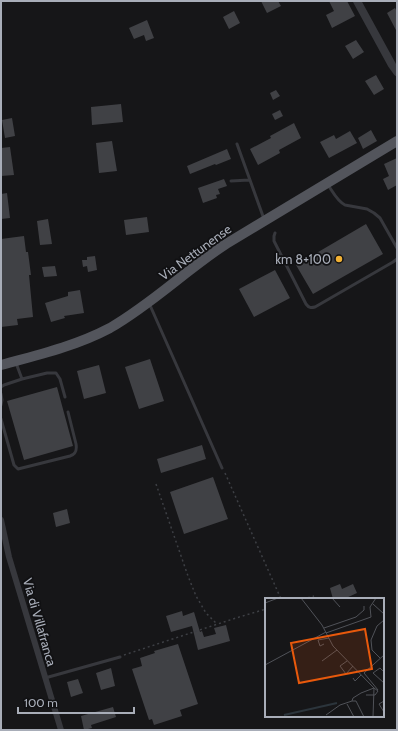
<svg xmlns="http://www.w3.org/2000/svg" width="398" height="731" font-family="Cabin,sans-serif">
<rect width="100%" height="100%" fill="#161618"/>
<path fill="#404145" d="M261 1H278L281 6 267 13Z
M329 1H347L355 16 332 28 326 15 334 11Z
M395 8 397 12V32L387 13Z
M234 11 240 23 229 29 223 17Z
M147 20 154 38 146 41 144 35 134 39 129 28Z
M356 40 364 52 353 59 345 46Z
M376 75 384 89 374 95 365 81Z
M276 90 280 96 273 100 270 93Z
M121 104 123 122 92 125 91 107Z
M280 110 283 116 275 120 272 114Z
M12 118 15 136 5 138 2 120Z
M294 123 301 138 279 150 280 153 258 165 250 149 271 138 270 136Z
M371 130 377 141 363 149 358 138Z
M350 131 357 143 329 158 320 142 334 135 336 139Z
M112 141 117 171 99 173 96 143Z
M10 147 14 175 1 176V148Z
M227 149 231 159 216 165 215 164 190 174 187 166Z
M397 158V185L388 190 383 179 389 176 384 164Z
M224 179 227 186 218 189 220 194 216 195 217 198 203 203 198 188Z
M7 193 10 218 1 219V194Z
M147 217 149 232 126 235 124 220Z
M48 219 52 244 40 245 37 221Z
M366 224 383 254 313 294 296 265Z
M24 236 26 252H28L31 275H29L33 317 17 319 18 325 1 327V239Z
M95 256 97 270 88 272 87 266 83 267 82 260H87V257Z
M55 266 57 276 44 277 42 267Z
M275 270 290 298 254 317 239 289Z
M80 290 84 313 64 316 65 318 51 322 45 303 68 296V292Z
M150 359 164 401 139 409 125 367Z
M99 365 106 393 84 399 77 371Z
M57 387 73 446 24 460 7 401Z
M202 445 206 459 161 473 157 459Z
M213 477 228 519 184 534 170 492Z
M67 509 70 523 56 527 53 513Z
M340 584 342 589 353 584 357 593 344 599H333L330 588Z
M182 611 183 616 194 612 200 632 202 631 204 637 216 634 214 628 226 625 230 641 198 650 192 626 171 632 166 616Z
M178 644 198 704 180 710 182 716 154 725 152 719 149 720 132 669 142 666 140 658 155 653 154 651Z
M111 668 115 686 101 690 96 673Z
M78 679 83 693 71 697 67 682Z
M113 707 116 717 91 725 92 728 84 730 81 716Z"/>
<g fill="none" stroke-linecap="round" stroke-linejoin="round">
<path stroke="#3d3f44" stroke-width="1.5" stroke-dasharray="2 3" stroke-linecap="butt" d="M225 473 281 599
M156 484 188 576 196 596 206 613 217 624
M303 599 314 596
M124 655 236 618 266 609"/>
<path stroke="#37383d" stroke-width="3" d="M237 144 264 219
M231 181 249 180
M328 185C333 192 337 201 345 205L367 209 374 213 380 218 397 248
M275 233 274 236V241L306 304C309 308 311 308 315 307L393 262 397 259
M149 303 222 468
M22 379 47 373H56L60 379 65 397
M1 387 4 385 22 379 16 363
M1 394 2 400 1 405
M1 419 14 465 18 469 70 456C76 454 77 450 76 444L68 412
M45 678 120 657"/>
<path stroke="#37383d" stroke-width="6" d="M1 520 9 557 61 730"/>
<path stroke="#37383d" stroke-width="8" d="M357 1 392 65 397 72"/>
<path stroke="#53555c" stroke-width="10" d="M1 365C38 355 76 346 110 328 152 304 186 270 226 244L397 141"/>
</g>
<circle fill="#f2b134" stroke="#111113" stroke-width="1.5" cx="339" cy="259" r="4"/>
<g text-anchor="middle" stroke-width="3.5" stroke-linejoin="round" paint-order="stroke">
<g font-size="13" fill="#a8adb8" stroke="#111113">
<text transform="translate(195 252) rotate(-36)" y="5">Via Nettunense</text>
<text transform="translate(40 622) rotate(74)" y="5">Via di Villafranca</text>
</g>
<g font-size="13" fill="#a8adb8" stroke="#111113" text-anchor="end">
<text x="331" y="264">km 8+100</text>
</g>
</g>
<g transform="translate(265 598)">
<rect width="119" height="119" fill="#161618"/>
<path fill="none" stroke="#2c353c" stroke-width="2" d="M19 117 72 105"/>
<path fill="none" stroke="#505258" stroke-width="1" d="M36 0 57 27 68 48 109 90 108 119M67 0 75 9M0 5 13 0M108 6 119 16M59 30 91 19 99 12V8M61 35 106 19 105 9 111 0M59 46 55 48 53 42 64 40M115 60 107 52 106 42 112 28 119 22M57 63 72 52M82 63 75 68 81 76 88 68M0 67 61 34M119 74 115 70 108 75 119 85M88 80 90 83 96 77M113 92 99 75 119 57M101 97H110L113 93M87 103 88 100 96 95 109 90 113 93M87 103H91L99 119M119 103 114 106 119 114M82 106 89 119M61 117 75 107 87 103"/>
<path fill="#e8590c" fill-opacity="0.15" stroke="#e8590c" stroke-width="2" d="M100 31 107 71 34 85 26 45Z"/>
<rect width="119" height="119" fill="none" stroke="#a8adb8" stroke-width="2"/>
</g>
<rect width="398" height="731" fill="none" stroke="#a8adb8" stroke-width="4"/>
<path d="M18 707v6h116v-6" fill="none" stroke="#a8adb8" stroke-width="2"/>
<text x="24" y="707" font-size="12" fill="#a8adb8" stroke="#111113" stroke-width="3" paint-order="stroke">100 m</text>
</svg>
